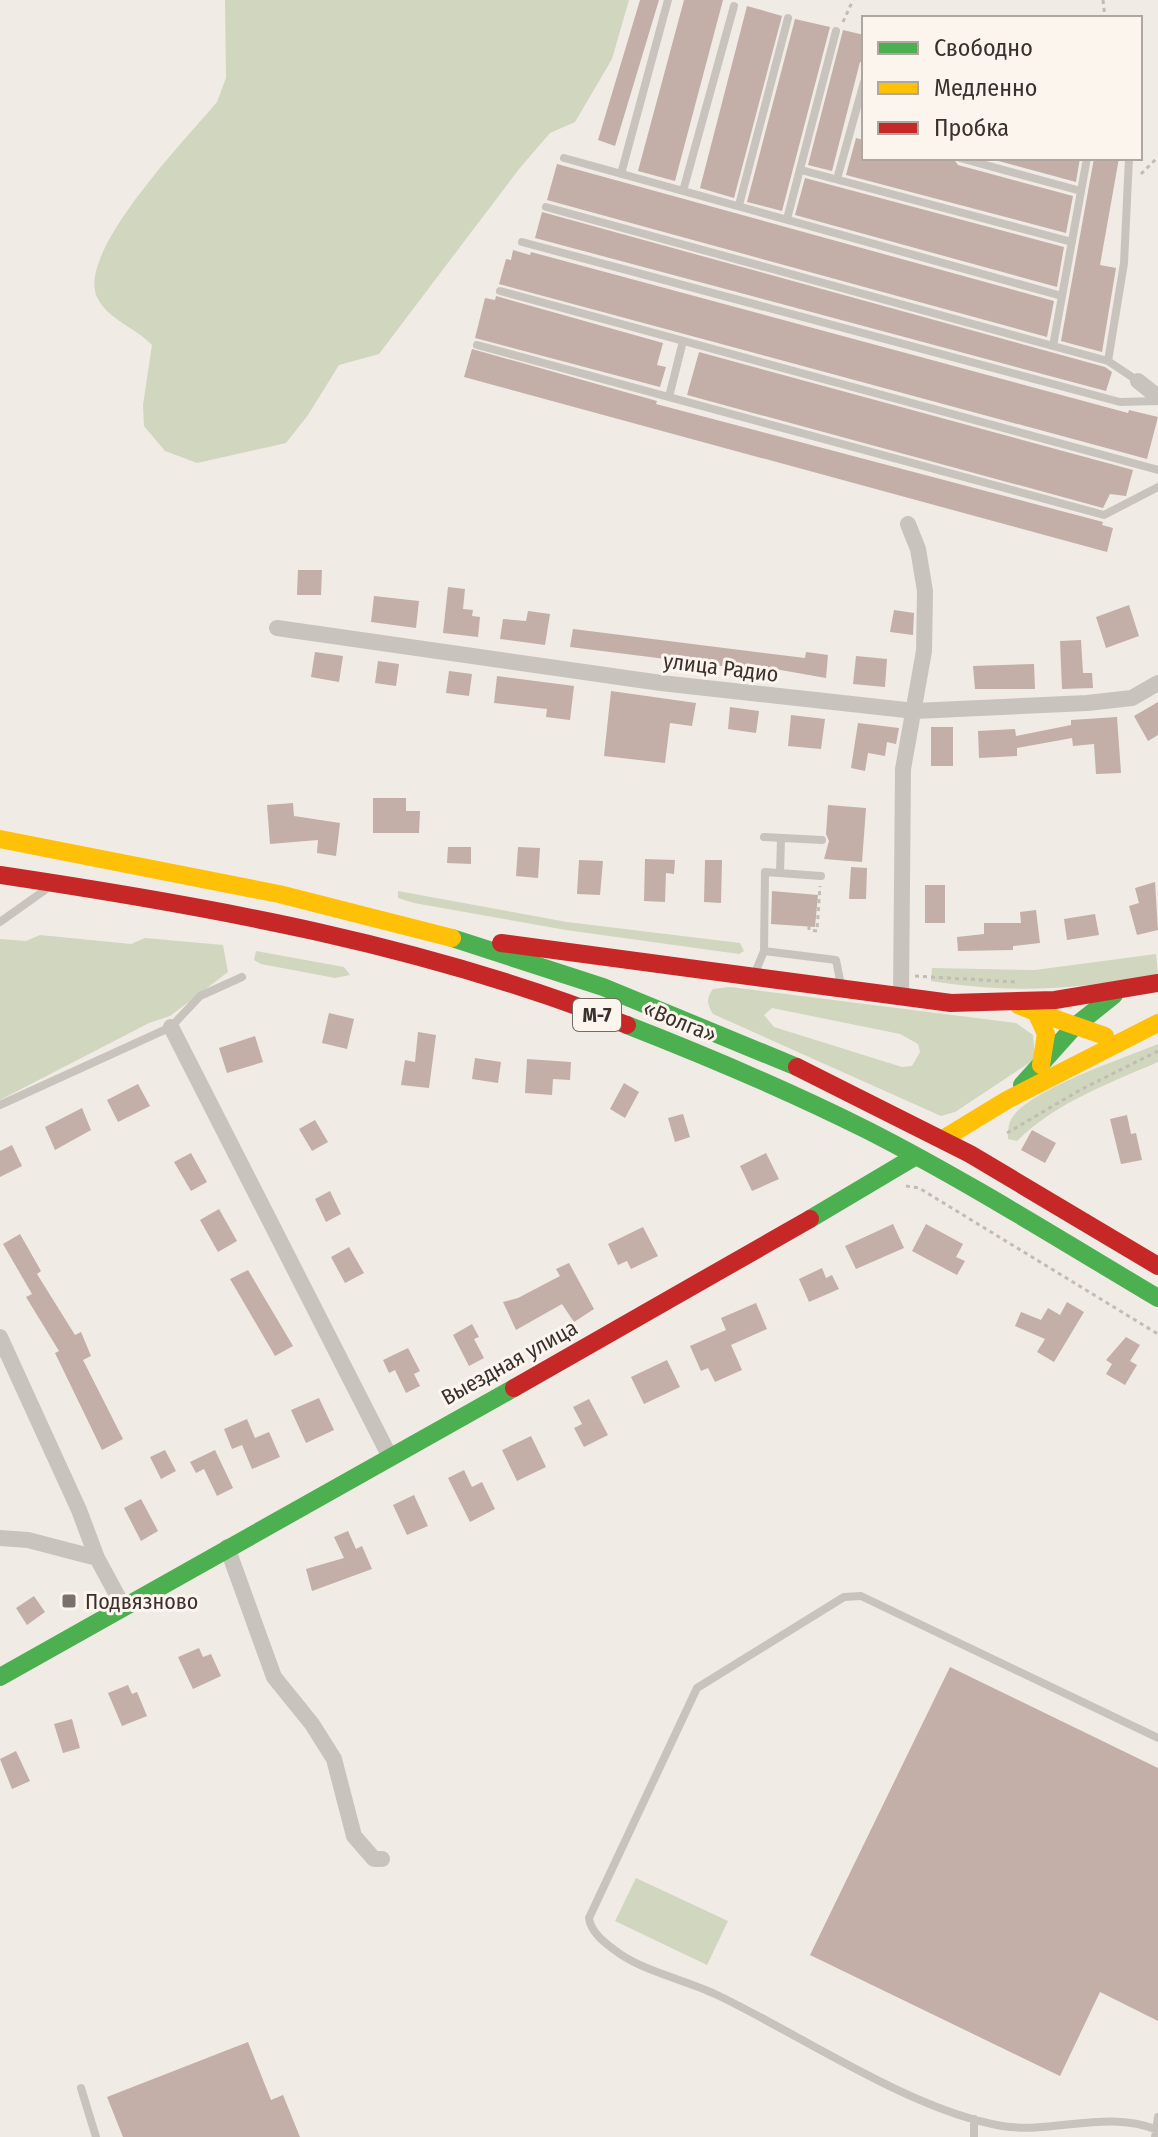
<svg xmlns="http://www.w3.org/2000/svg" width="1158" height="2137" font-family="'Fira Sans Condensed',sans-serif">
<rect width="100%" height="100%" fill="#f0ebe5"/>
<path fill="#d1d6bf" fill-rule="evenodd" d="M225 0H629L612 59 575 122 550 133 519 169 379 354 339 365 308 415 286 443 197 463 165 451 144 426 143 405 152 345C135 327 108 320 97 297 76 252 188 137 217 102L226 78Z
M398 891 567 922 740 943 744 951 739 954 566 930 414 903 398 898Z
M40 935 131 944 145 938 223 945 228 972 170 1016 149 1023 0 1100V939L26 941Z
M256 951 344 967 350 975 335 978 261 964 254 960Z
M1156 954 1158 974C1075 990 1014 994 931 981L932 968 1035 970Z
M730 987 1016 1023 1033 1035 1035 1059 955 1112 941 1116 713 1014C707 1005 706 998 713 989ZM772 1008 900 1034 918 1044 920 1052 912 1066 902 1067 774 1027 764 1015Z
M1158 1044V1062C1110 1083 1055 1103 1017 1141L1008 1139C1008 1130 1008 1122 1014 1115 1035 1088 1124 1058 1158 1044Z
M636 1878 728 1921 707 1965 615 1921Z"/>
<path fill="#c3afa7" d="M640 0H659L615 146 598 140Z
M684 0H723L675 181 638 171Z
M747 6 782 16 734 198 700 188Z
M795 19 830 27 782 211 747 202Z
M843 30 864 35V63L860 62 832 171 808 165Z
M856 138 864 140V158H953L958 165 1073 196 1066 233 846 175Z
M987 158H1080L1076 182Z
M1094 158H1119L1100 265 1116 268 1102 352 1061 341Z
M557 164 1054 301 1047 337 547 200Z
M805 178 1064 247 1057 287 795 215Z
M542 212 1105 367 1112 372 1106 391 535 238Z
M513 250 530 255 531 252 1128 413 1129 410 1158 417 1147 459 499 284 506 259 511 260Z
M496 296 663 343 657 365 666 367 660 387 475 338 485 298 495 300Z
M472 349 657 401 656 404 1103 522 1102 525 1113 528 1107 552 464 377Z
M699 352 1133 470 1126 496 1110 494 1103 508 687 395Z
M298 570H322L321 595H297Z
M448 587 465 589 463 609 473 610 472 616 480 617 478 637 443 633Z
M374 596 419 601 416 628 371 622Z
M1129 605 1139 636 1106 648 1096 617Z
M894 610 914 613 913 635 890 632Z
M528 611 550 614 545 645 500 639 503 619 526 621Z
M573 629 805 658 806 652 828 655 826 678 769 668V672L570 647Z
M1081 640 1083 673H1092L1093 688 1062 689 1060 641Z
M315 652 343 656 339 682 311 677Z
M856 656 887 659 885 687 853 684Z
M378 661 399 664 396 686 375 683Z
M1034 664 1035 689H975L973 666Z
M449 671 472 674 469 696 446 693Z
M497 676 574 686 570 720 546 717 547 709 494 703Z
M611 691 696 703 692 726 670 723 665 763 604 756Z
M1158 702V735L1148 741 1134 716Z
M730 707 759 711 756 733 728 729Z
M791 715 825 719 821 749 788 746Z
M1117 717 1121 773 1096 774 1094 744 1073 746 1072 738 1017 748V756L979 758 978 731 1015 729 1016 736 1071 725V720Z
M858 723 899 728 896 744 887 742 885 756 868 753 865 771 851 768Z
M931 727H953V766H931Z
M373 798H406V811H420L419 833H373Z
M293 803 294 816 340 823 336 856 317 853 318 840 270 844 267 805Z
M828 805 866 808 862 862 824 859 829 841 826 834Z
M448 847H471V864L447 863Z
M518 847 540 848 538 878 516 876Z
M645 859 675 860 674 874 666 873 665 902 644 901Z
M579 860 603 861 600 895 577 894Z
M705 860H722L721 903 704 902Z
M851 867 867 868 866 899H849Z
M1155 882 1158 930 1137 935 1129 906 1139 903 1135 888Z
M925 885H945V923H925Z
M772 891 818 895 815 927 771 924Z
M1036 910 1040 943 1013 946V950L958 951 957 937 984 934V923H1021L1020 912Z
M1095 914 1099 935 1067 940 1064 919Z
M329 1013 354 1019 347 1049 322 1043Z
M418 1032 436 1035 429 1088 401 1085 405 1060 415 1062Z
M255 1036 263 1062 227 1073 219 1048Z
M475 1058 501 1062 498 1083 472 1079Z
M527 1059 571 1062 570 1080 553 1079 552 1095 525 1093Z
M624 1083 639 1092 625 1118 610 1109Z
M138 1084 150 1106 118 1122 107 1100Z
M82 1108 91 1130 55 1150 45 1127Z
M683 1114 690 1137 675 1142 668 1118Z
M1127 1115 1131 1134 1136 1133 1142 1160 1121 1164 1110 1119Z
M315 1120 328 1142 312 1151 299 1129Z
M1032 1130 1056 1143 1045 1163 1021 1150Z
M12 1145 22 1166 0 1177V1151Z
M191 1153 207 1182 191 1191 174 1162Z
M766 1153 779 1179 752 1191 740 1166Z
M330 1191 341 1214 326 1222 315 1199Z
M219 1209 237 1241 218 1252 200 1220Z
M893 1224 904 1248 856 1269 845 1246Z
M926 1224 963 1244 956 1257 965 1261 957 1275 912 1251Z
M643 1227 658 1256 631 1269 627 1261 618 1265 608 1244Z
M20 1234 41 1271 37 1274 75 1335 81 1332 91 1356 83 1360 123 1439 102 1450 55 1353 59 1351 26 1297 32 1294 3 1244Z
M349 1247 364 1273 345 1283 331 1257Z
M569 1263 594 1309 574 1322 562 1304 516 1330 503 1302 518 1298 560 1276 556 1269Z
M822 1268 826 1278 832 1275 839 1289 809 1302 799 1279Z
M248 1270 293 1346 275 1356 230 1279Z
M1067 1302 1084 1312 1054 1362 1037 1352 1045 1339 1015 1326 1021 1312 1041 1320 1048 1308 1060 1315Z
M756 1303 767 1329 731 1345 742 1370 715 1382 708 1368 701 1371 690 1346 726 1330 721 1318Z
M472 1324 479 1337 474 1339 484 1358 469 1366 453 1335Z
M1126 1337 1140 1345 1130 1361 1137 1365 1125 1385 1106 1374 1112 1364 1106 1360Z
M408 1348 420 1371 414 1374 420 1386 406 1393 395 1370 389 1373 383 1360Z
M667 1360 680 1387 644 1404 631 1377Z
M319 1398 334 1430 306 1443 291 1410Z
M589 1399 608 1435 584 1447 574 1428 582 1424 573 1407Z
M247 1419 255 1438 269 1432 280 1457 252 1469 242 1445 232 1449 224 1429Z
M531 1436 546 1467 517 1481 502 1450Z
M165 1450 176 1471 161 1479 150 1457Z
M215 1450 233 1488 217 1496 204 1469 196 1473 190 1462Z
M464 1470 472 1487 482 1482 495 1509 470 1522 448 1478Z
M414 1495 428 1526 407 1535 393 1505Z
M141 1499 158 1531 141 1541 124 1508Z
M348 1531 356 1549 362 1546 372 1569 312 1591 306 1569 344 1558 334 1537Z
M34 1596 45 1612 27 1625 16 1608Z
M199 1648 203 1657 211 1654 221 1676 193 1689 178 1657Z
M950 1667 1158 1768V2021L1100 1992 1060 2076 810 1955Z
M128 1685 132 1694 137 1692 147 1716 122 1726 108 1693Z
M72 1719 80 1748 63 1753 54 1724Z
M16 1751 30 1781 12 1789 0 1759Z
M248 2042 271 2100 283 2095 300 2137H123L107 2097Z"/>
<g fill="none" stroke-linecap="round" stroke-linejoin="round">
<path stroke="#c2bbb6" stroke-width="3" stroke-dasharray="4 4" stroke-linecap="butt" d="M1103 0 1105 18
M843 22 853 0
M1141 174 1158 157
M809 926V930L817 931 820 886
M915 976 1015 982
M1007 1133 1080 1090 1158 1051
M906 1186 919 1188 1158 1334"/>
<path stroke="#c9c3be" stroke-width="8" d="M564 158 1062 296
M960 158 1081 191
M801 170 1072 242
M621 174 668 0
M837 179 864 82
M683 191 734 6
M739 205 788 18
M546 207 1108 361 1138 381
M787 219 836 31
M522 242 1120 402 1158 401
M500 291 1158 470
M477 345 1104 515 1158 487
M1053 346 1087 158
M1108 361 1124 263 1129 158
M669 397 683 341
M764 837 822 840
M780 873 781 838
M0 922 45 890
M764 951 765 872 821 876
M755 973 764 951 836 960 841 985
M0 1105 171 1027 200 996 242 977
M1158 1738 861 1596 844 1597 697 1688 589 1918C591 1934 608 1945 620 1954 647 1972 685 1980 715 1994 800 2034 911 2111 1002 2126 1055 2134 1106 2109 1158 2130
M81 2088 96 2137
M974 2119V2137
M1155 2137 1158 2117"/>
<path stroke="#c9c3be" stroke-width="16" d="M1138 381 1158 397
M277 628 661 683 915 711 1087 703 1132 698 1158 683
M901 997 903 769 924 651 925 591 918 549 908 524
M171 1027 389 1455
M0 1337 79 1510 97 1558 123 1606
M0 1538 28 1540 97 1558
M227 1547 274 1677 312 1724 334 1759 354 1836 374 1859H382"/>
<path stroke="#4caf50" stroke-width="18" d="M452 938 603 987 797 1067
M627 1025C709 1057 789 1091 867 1130 967 1181 1062 1241 1158 1298
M1022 1085 1074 1027 1114 995
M810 1219 916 1156
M0 1677 514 1388"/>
<path stroke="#ffc107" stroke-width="18" d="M0 839 279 894 452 938
M1018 1005 1036 1012 1046 1034 1041 1065
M1036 1012 1105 1036
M943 1139 1007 1100 1158 1023"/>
<path stroke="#c62828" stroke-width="18" d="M0 875C214 907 425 945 627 1025
M501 943 951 1003 1055 1000 1158 983
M797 1067 970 1154 1158 1266
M514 1388 810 1219"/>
</g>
<rect fill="#7a716c" stroke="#fbf5ee" stroke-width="3" x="61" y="1593" width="16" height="16" rx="4"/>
<g text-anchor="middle" stroke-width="6" stroke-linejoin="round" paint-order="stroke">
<rect fill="#fbf5ee" stroke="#756b66" stroke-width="2" x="573" y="999" width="48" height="32" rx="6"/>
<g font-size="20" font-weight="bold" fill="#3b302b">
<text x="597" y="1022">М-7</text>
</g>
<g font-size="22" fill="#3b302b" stroke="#fbf5ee">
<text transform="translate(721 667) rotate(7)" y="8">улица Радио</text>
<text transform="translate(680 1021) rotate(22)" y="8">«Волга»</text>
<text transform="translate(509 1362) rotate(-29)" y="8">Выездная улица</text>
</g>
<g font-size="22" fill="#3b302b" stroke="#fbf5ee" text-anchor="start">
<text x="85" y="1609">Подвязново</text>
</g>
</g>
<rect x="862" y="16" width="280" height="144" fill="#fbf5ee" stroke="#aea6a0" stroke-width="2"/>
<rect x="878" y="42" width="40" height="12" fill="#4caf50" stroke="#aea6a0" stroke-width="2"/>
<text x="934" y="56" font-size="24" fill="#3b302b">Свободно</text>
<rect x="878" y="82" width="40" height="12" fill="#ffc107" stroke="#aea6a0" stroke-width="2"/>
<text x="934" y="96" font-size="24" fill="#3b302b">Медленно</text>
<rect x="878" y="122" width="40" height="12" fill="#c62828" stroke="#aea6a0" stroke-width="2"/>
<text x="934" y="136" font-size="24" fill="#3b302b">Пробка</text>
</svg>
